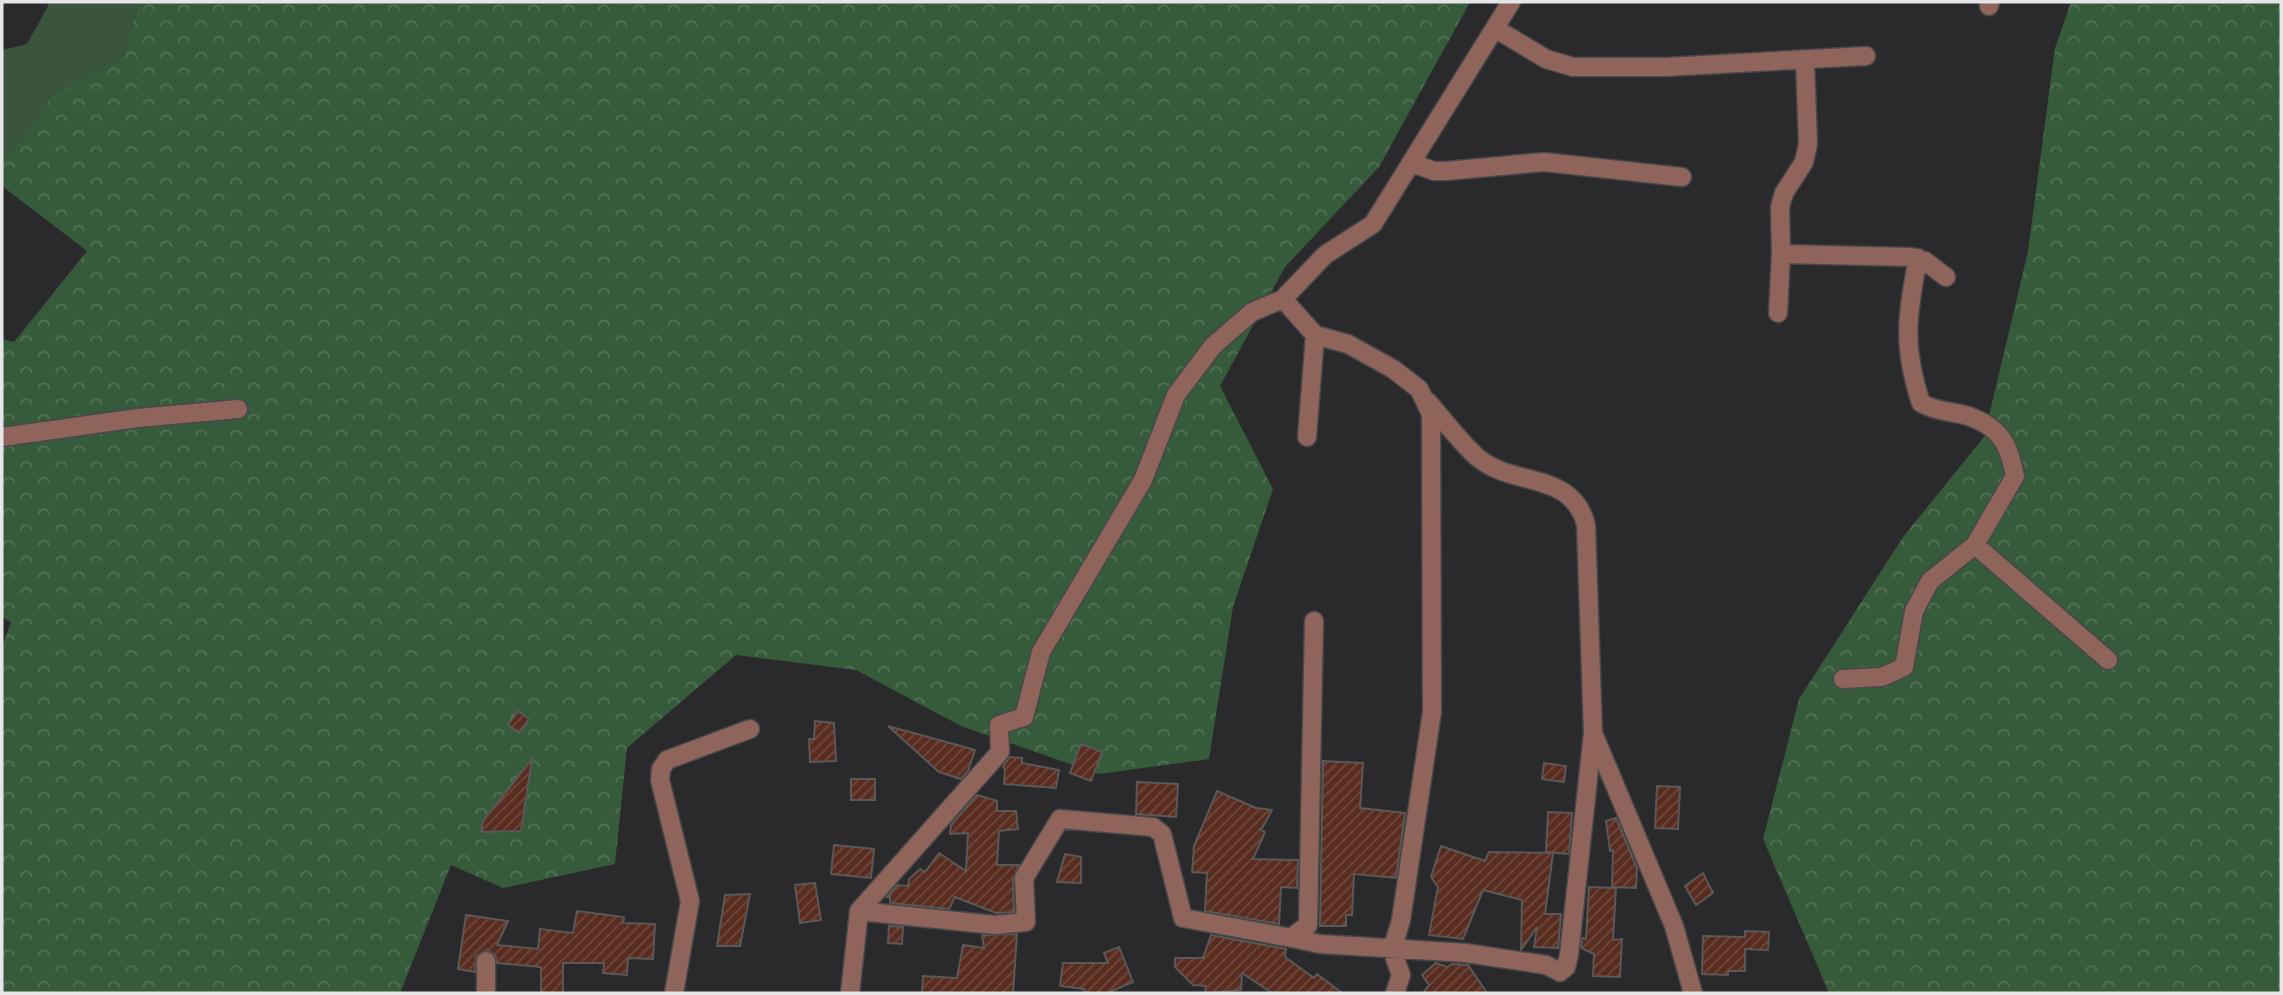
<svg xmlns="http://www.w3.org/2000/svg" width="2283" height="995" font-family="'DM Sans',sans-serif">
<defs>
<pattern id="forest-crowns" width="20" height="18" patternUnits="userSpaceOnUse" patternTransform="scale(1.75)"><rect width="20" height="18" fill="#365b3a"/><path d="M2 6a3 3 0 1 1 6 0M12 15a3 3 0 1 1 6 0" fill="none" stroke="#537256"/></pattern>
<pattern id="building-hatch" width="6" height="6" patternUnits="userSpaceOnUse" patternTransform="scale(1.75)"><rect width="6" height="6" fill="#582c1e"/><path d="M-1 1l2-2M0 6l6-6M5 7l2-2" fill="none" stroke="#704a3f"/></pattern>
</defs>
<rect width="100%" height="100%" fill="#2a292b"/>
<path fill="#3b543e" d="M50 2H139L122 56 53 94 2 163V50L27 44Z"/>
<path fill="url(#forest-crowns)" d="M139 2H1470L1379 167 1285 267 1220 386 1273 489 1233 607 1209 759 1099 774 961 726 856 670 736 655 627 748 615 864 503 888 451 865 400 993H2V647L11 622 2 617V339L14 342 87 251 2 186V163L53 94 122 56Z
M2071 2H2281V993H1829L1763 839 1799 699 1903 537 1984 437 2028 251 2055 48Z"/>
<path fill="url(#building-hatch)" stroke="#5b5857" stroke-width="2" d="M518 711 529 719 520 733 508 725Z
M815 721 834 723 836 761 810 762 809 739H814Z
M888 726 975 750 968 771 961 779 939 772Z
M1081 744 1102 752 1091 781 1070 773Z
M1010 757 1022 758V763L1059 770 1056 788 1004 784 1005 770 1003 766Z
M532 759 521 831 481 832 483 821Z
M1323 761 1363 763 1360 808 1405 813 1396 878 1354 874 1352 915H1346V926H1320Z
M1544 763 1566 766 1564 782 1542 779Z
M851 779H875V800H851Z
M1137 782 1178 784 1176 817 1136 814Z
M1657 786 1680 787 1678 829 1655 828Z
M1217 791 1256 808 1272 810 1261 830 1265 832 1253 859 1298 860 1297 888 1281 887 1279 924 1205 911 1207 873 1192 872 1194 846Z
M977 795 997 801V811H1016L1018 829 999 831 997 865H1019L1013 879 1014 912 996 913 955 897 949 909 890 903V897H887L897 885 908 886 909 879 920 869 925 872 939 853 966 871 968 833 950 834 951 825Z
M1548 812 1572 813 1569 854 1546 852Z
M1616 818 1637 868 1636 888 1612 887 1613 850 1610 851 1606 821Z
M834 845 874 849 871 878 831 874Z
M1441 846 1485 861 1489 852 1553 853 1545 914H1561L1558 948 1534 947 1537 927 1521 950 1522 900 1483 890 1463 939 1429 935 1438 887 1431 877Z
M1065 854 1081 857V883L1057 882Z
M1703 873 1713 893 1696 905 1685 886Z
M815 883 821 920 800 923 795 885Z
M1589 887 1616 888 1613 940 1622 939 1620 977 1593 976 1594 954 1581 948 1582 938 1586 939Z
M750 894 740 946H717L725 895Z
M577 911 624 917 623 923 655 924 653 959 628 958 627 975 603 973 604 963H563V993H541V967L497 963 495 955 487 950 476 956 475 972 458 969 466 915 508 921 497 945 538 949 540 929 573 933Z
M889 926 903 927 902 944 888 943Z
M1745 931 1769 932 1768 950 1745 949V971H1728V975L1702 974 1703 936 1745 937Z
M1017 934 1013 993H922L923 976 957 978 963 945 984 948 982 935Z
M1211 935 1286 949 1285 957 1314 978 1317 974 1342 993H1272L1242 973 1241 990 1205 993 1206 986 1193 985 1175 967V958H1203Z
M1119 947 1133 982 1107 993H1085L1084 989 1060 986 1063 963H1108L1104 953Z
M1436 963 1447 967 1452 964 1468 965 1487 993H1423L1429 985 1422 975Z"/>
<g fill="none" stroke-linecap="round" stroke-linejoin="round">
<g stroke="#484749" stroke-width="21">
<path id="minor" d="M1989 6 1990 2
M1496 29 1546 59 1573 67H1666L1866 56
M1805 61 1808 144 1804 162 1784 193 1780 207 1781 254 1911 257 1925 261 1946 277
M1412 163 1434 171H1446L1544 162 1682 177
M1283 299 1315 335 1348 344 1393 369 1419 389 1431 414 1432 712 1401 920 1392 950 1401 975 1395 993
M1778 313 1781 254
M2 437 138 418 238 409
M1307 437 1315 335
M1975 545 2108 660
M1314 621 1308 925 1296 934 1297 939 1320 944 1466 953 1546 965 1560 972 1566 967 1569 955 1593 733 1586 525C1572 470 1513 488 1477 457 1459 441 1443 419 1427 401
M1843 679 1882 677 1904 667 1914 611 1930 581 1975 545 2015 476C2009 445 2001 427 1968 416 1951 411 1937 412 1921 403 1902 346 1907 316 1918 258
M1593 733 1674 926 1693 993
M859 911 995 925 1026 922 1024 878 1060 819 1153 827 1162 834 1183 918 1297 939
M486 961V993
M674 993 690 901 660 780 661 769 667 760 750 729
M850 993 859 911 1000 752 999 725 1024 717 1041 652 1143 480 1176 395 1213 346 1252 312 1283 299 1325 255 1373 224 1511 2"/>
</g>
<use href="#minor" stroke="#8e645b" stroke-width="18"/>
</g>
<rect width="2283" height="995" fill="none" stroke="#e6e5e7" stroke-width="7"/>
</svg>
